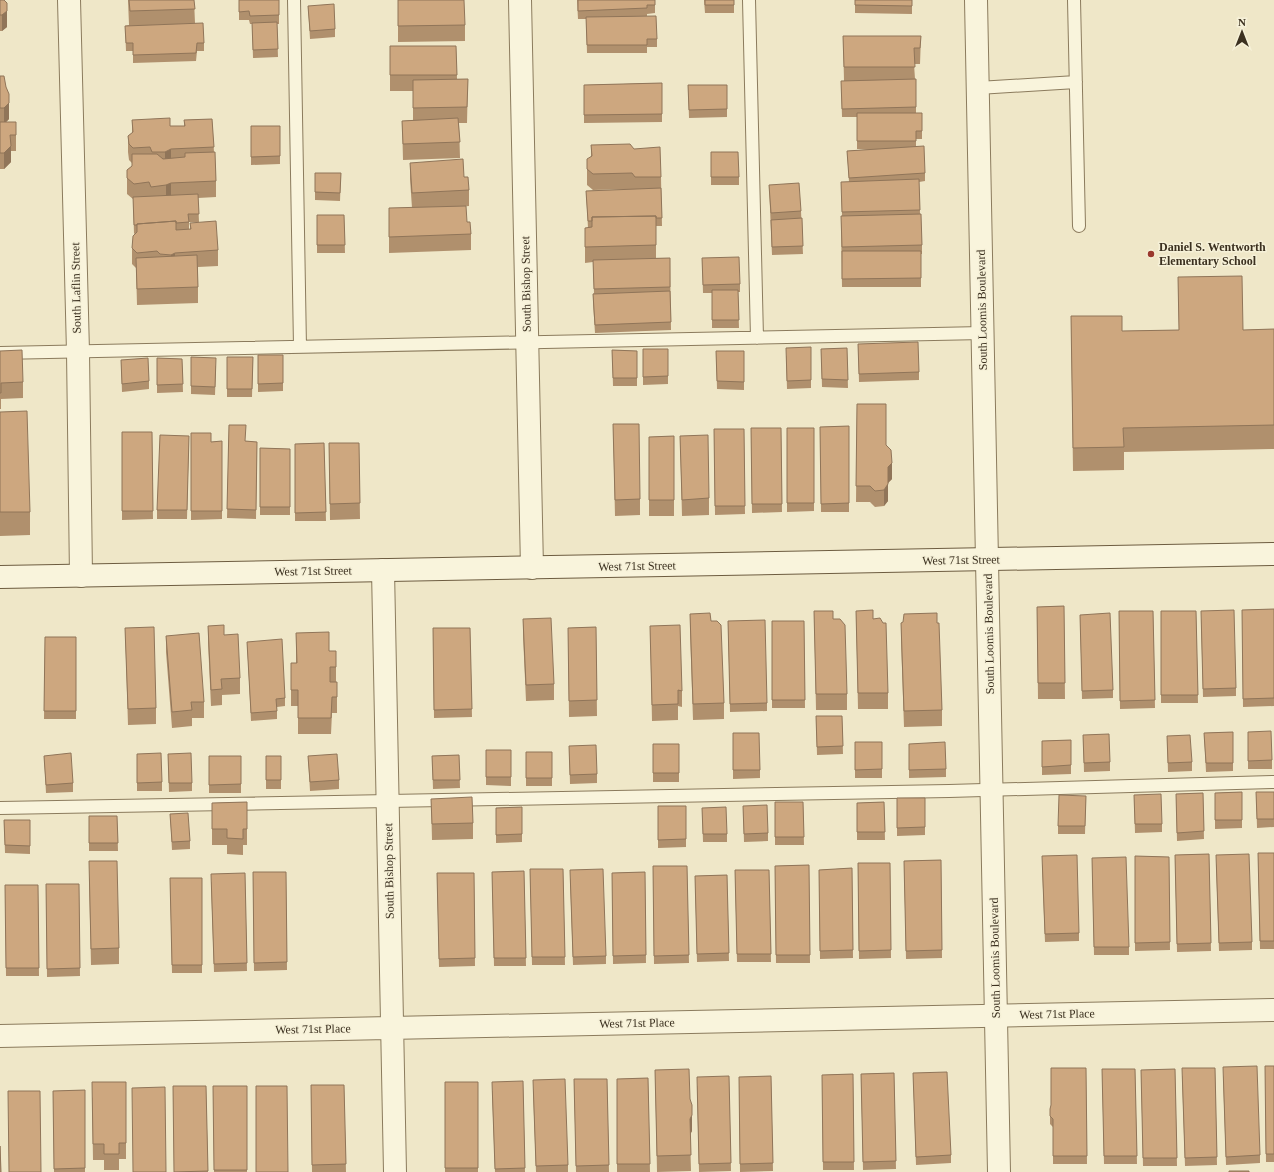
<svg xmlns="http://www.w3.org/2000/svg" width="1274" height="1172" font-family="Georgia,serif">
<rect width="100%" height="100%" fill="#efe7c8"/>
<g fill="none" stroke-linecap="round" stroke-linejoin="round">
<g stroke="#8b7b5d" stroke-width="14">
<path id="service" d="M294 0 300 347
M749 0 757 338
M1074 0 1079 226
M978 88 1076 82
M0 353 983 333
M0 808 949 791 1274 782"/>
</g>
<g stroke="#8b7b5d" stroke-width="24">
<path id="minor" d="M69 0 78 352 81 576
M520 0 532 568
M383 570 395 1172
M0 1036 1274 1010"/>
</g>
<g stroke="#8b7b5d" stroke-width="24">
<path id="tertiary" d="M976 0 999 1172"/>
</g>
<g stroke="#6d5c40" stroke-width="24">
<path id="secondary" d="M0 577 1274 554"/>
</g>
<use href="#service" stroke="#f9f4dc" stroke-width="12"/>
<use href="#minor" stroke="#f9f4dc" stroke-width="22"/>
<use href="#tertiary" stroke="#f9f4dc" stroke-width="22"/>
<use href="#secondary" stroke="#f9f4dc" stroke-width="22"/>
</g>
<path fill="#b0906d" d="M0 0 7 19V27L2 31H0Z
M128 0H194L195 23 204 43V51H197L196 61 133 63V51H126L125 26 129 25Z
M239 0 279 15V24H277L278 57 253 58 252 24H250L249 20H239Z
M398 0 465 25V41L398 42Z
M577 0H655V13L647 14V16L630 17 657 39V47H647V53H587L586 19H578Z
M704 0H734V13H705Z
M855 0H912V14L855 13Z
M308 6 335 29V37L310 39Z
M843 36H921L920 64H914L915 79H916V113H922V139H916V146L925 173V181L919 182 920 214 922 245V254H921V287H842L841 224 842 216 841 182H849L847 151 870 149H857V117H842L841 81H844Z
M390 46H456L457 79H468L467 123H459L460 158 403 160 402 121 413 120V91H390Z
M0 76 6 87 9 119 6 122 16 135V151H11V162L4 169H0Z
M662 83V122L584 123V85Z
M688 85H727V117L689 118Z
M212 119 214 152 216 181V197L198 198 199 222H189V229H190V223L218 250V266L198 267V303L137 305 136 268 132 264V248L136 233 134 234 133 199 127 194V170L132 166V163L129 160 128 152V136L132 133V120L170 126H184V120Z
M251 126H280V164L251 165Z
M591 145 634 149 661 177 662 226H656V258H670L671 330 595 333 593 302V294L594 293 593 262 585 263V228H588L586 191 632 189 593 190 587 185V169L591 156Z
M711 152 739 177V185H711Z
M410 163 464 177 469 190V206L457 207 467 222 471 234V250L389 253V208H412L410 179Z
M315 173H341L340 201 315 200Z
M769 185 801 211 803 254 772 255Z
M317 215H344L345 253H317Z
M702 258 740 284V292H738L739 328H712V293H703Z
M1178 277 1243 330 1274 329V449L1124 452V470L1073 471 1071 316 1122 331 1179 330Z
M858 344 919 372V380L859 382Z
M811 347V388L787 389 786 356Z
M847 348 848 388 822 387 821 349Z
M643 349H668V384L643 385Z
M612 350 637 351V386H613Z
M0 351 23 382V398L1 399V409H0Z
M716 351H744V390L717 389Z
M258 355H283V391L258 392Z
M191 357 216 366 215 395 191 394Z
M227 357H253L252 397H227Z
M157 358 182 359 183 392 157 393Z
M121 360 149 381V389L122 392Z
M857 404 886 445 892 479 888 483V501L884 506 875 507 870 502H856Z
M0 412 30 512V535L0 536Z
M613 424 640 499V515L615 516Z
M229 425 245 441 257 442 256 519 227 518Z
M849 426V512H821L820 427Z
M751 428H781L782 512 752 513Z
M787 428H814V511L787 512Z
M714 429H744L745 514 715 515Z
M122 432H152L153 519 122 520Z
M191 433 211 442 222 441V519L191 520Z
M189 436 187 519H157V510Z
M674 436V516H649V437Z
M680 436 709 498V515L682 516Z
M324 443 326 521H295V444Z
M329 443H359L360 519 330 520Z
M260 448 290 449V515H260Z
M1064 606 1065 699H1038L1037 607Z
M1274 609V706L1243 707 1242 610Z
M814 611 833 619 847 694V710H816Z
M856 611 873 619 888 693V709H858Z
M1119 611H1153L1155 708 1120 709Z
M1161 611H1196L1198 703H1161Z
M690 614 711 621 724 703V719L693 720 690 630Z
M1080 615 1113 690V698L1082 699Z
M523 619 554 684V700L526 701 523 635Z
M1201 619 1236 688V696L1203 697Z
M728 621 767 703V711L730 712Z
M772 621H804L805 708H772Z
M901 623H937L942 710V726L904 727 901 639Z
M208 626 224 635 240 678V694L222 695V705L211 706 208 642Z
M650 626 682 691V707L678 706V720L652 721Z
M596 627 597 716 569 717 568 628Z
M125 628 156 708V724L128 725Z
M433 628H470L472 717 434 718Z
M296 633 329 651H336V682H337V713H332L331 734H298V706H291V663H296Z
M166 636 204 702V718H192V726L172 728 166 652Z
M45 637H76V719H44Z
M247 642 285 698V706L277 707V719L251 721Z
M816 716H842L843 754 817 755Z
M1233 732V771L1206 772 1204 733Z
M1248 732 1272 760V769H1248Z
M733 733 760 770V778L733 779Z
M1083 735 1110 762V771L1084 772Z
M1167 736 1192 762V771L1168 772Z
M1071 740V774L1042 775V741Z
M855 742H882V778H855Z
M653 744H679V782H653Z
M909 744 946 769V777L909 778Z
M569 746 597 774V783L570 784Z
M486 750H511V786L486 785Z
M526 752H552V786H526Z
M137 754 162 782V791H137Z
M168 754 192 783V791L169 792Z
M459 755 460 788 433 789 432 756Z
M44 756 73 783V792L46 793Z
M209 756H241V793H209Z
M266 756H281V789H266Z
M308 756 339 780V789L310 791Z
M1242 792V828L1215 829V793Z
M1256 792H1274V827L1257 828Z
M1203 793 1204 839 1177 841 1176 794Z
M1134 795 1162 824V832L1135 833Z
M1086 796 1085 834H1058V826Z
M897 798H925V835L897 836Z
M431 799 473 823V839L432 840Z
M247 802V845H243V855L227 854V845H212V803Z
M775 802H803L804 845H775Z
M884 802 885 840H857V803Z
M658 806H686V847L658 848Z
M743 806 768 833V841L744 842Z
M522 807V842L496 843V808Z
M702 808 727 834V842H703Z
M170 814 190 841V849L172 850Z
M89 816H117L118 851H89Z
M4 820H30V854L5 853Z
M1258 853H1274V949H1260Z
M1209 854 1211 951 1177 952 1175 855Z
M1135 856 1169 857 1170 950 1135 951Z
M1092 858 1129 947V955H1094Z
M941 860 942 958 906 959 904 861Z
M858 863H890L891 958 859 959Z
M1216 863 1252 942V950L1219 951Z
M1042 864 1079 933V941L1045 942Z
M809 865 810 963H776L775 866Z
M653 866H687L689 963 654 964Z
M852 868 853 958 820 959 819 870Z
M530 869H563L565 965H532Z
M735 870H769L771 962H737Z
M524 871 526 966H494L492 872Z
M253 872H286L287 970 254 971Z
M645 872 646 963 613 964 612 873Z
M245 873 247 971 214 972 211 882Z
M437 873H474L475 966 439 967Z
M727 875 729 961 697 962 695 876Z
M89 877 119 948V964L91 965Z
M170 878H202V973H172Z
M570 878 606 956V964L573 965Z
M46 884H79L80 976 47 977Z
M5 885H38L39 976H6Z
M1265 1066H1274V1162H1266Z
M1086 1068 1087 1164H1053V1127L1050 1124V1109Z
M1215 1068 1217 1165 1185 1166 1182 1076Z
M1102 1069H1135L1137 1164H1104Z
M1175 1069 1177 1166H1143L1141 1070Z
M655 1070 690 1099 692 1131 690 1134 691 1171 657 1172Z
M894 1073 896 1169 863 1170 861 1074Z
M913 1073 951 1155V1163L916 1165Z
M853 1074 854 1170H823L822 1075Z
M1223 1075 1260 1155V1163L1226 1165Z
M729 1076 731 1171 699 1172 697 1086Z
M771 1076 773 1171 740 1172 739 1077Z
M648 1078 650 1172H617V1079Z
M574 1079H607L609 1172H576Z
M523 1081 525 1172H495L492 1091Z
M126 1082V1159H119V1170H104V1160H93L92 1098Z
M445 1082H478V1172H445Z
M311 1085H344L346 1172H312Z
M173 1086H206L208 1172H174Z
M213 1086H247V1172H214Z
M533 1089 568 1165V1172H536Z
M85 1090V1172H54L53 1091Z"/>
<path fill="#907559" d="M7 3V27L2 31V15Z
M9 103V119L4 124V108Z
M11 146V162L4 169V153Z
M171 149V165L165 168V152Z
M171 183V199L166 201V185Z
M175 253V269L171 271V255Z
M892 463V479L888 483V501L884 506V490L888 467Z
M692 1115V1131L690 1135V1119Z"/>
<path fill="#cda77f" stroke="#907559" d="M0 0H4L7 3V11L2 15H0Z
M129 0H194L195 9 130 11Z
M239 0H279V15L250 16 249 11 239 12Z
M398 0H464L465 25 398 26Z
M578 0H655V5H647V8L578 11Z
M705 0H734V5H705Z
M855 0H912V6L855 5Z
M334 4 335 29 310 31 308 6Z
M656 16 657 39H647V45H587L586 17Z
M277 22 278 49 253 50 252 23Z
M203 23 204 43H197L196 53 133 55V43H126L125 26Z
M843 36H921L920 48H914L915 67H844Z
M390 46H456L457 75H390Z
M0 76H4L6 87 9 94V103L4 108H0Z
M468 79 467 107 413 108V80Z
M916 79V107L842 109 841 81Z
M662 83V114L584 115V85Z
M688 85H727V109L689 110Z
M857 113H922V131H916V141H857Z
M170 118V126H185L184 120 212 119 214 147 171 149 165 152H152L150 147 133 148 129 144 128 136 133 132 132 120Z
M458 118 460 142 403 144 402 121Z
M0 122H16V135H10L11 146 4 153H0Z
M251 126H280V156L251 157Z
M630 144 634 149 660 147 661 177H635L632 173 593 174 587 169V159L592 156 591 145Z
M924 146 925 173 849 178 847 151Z
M215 152 216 181 171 183 166 185 151 187 149 182 134 184 127 178V170L132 166V154H157L163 159 185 157V153Z
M711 152H738L739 177H711Z
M463 159 464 177H468L469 190 412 193 410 163Z
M315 173H341L340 193 315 192Z
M919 179 920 210 842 212 841 182Z
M799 183 801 211 771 213 769 185Z
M661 188 662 218H656V216L592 217V221H588L586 191Z
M198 194 199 214H188L189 222 176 223V221L137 224V225H134L133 197Z
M466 206 467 222H470L471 234 389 237V208Z
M921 214 922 245 842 247 841 216Z
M317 215H344L345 245H317Z
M656 216V245L585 247V228L592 227V217Z
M802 218 803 246 772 247 771 220Z
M176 221V230L191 229 190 223 216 221 218 250 175 253 171 255 160 254 157 251 137 253 132 248 133 236 137 232V224Z
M842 251H921V278L842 279Z
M197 255 198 287 137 289 136 258Z
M739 257 740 284 703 285 702 258Z
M670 258V287L594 289 593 260Z
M1242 276 1243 330 1274 329V425L1123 428 1124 447 1073 448 1071 316H1122V331L1179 330 1178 277Z
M712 290H738L739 320H712Z
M670 291 671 322 595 325 593 294Z
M918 342 919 372 859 374 858 344Z
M811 347V380L787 381 786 348Z
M847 348 848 380 822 379 821 349Z
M643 349H668V376L643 377Z
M22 350 23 382 1 383V393H0V351Z
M612 350 637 351V378H613Z
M716 351H744V382L717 381Z
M258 355H283V383L258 384Z
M191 357 216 358 215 387 191 386Z
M227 357H253L252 389H227Z
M148 358 149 381 122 384 121 360Z
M157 358 182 359 183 384 157 385Z
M857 404H886V445L891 450 892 463 888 467V484L884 490 875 491 870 486H856Z
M27 411 30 512H0V412Z
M613 424H639L640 499 615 500Z
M229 425H246L245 441 257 442 256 510 227 509Z
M849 426V503L821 504 820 427Z
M751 428H781L782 504H752Z
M787 428H814V503H787Z
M714 429H744L745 506H715Z
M122 432H152L153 511H122Z
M191 433H211V442L222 441V511H191Z
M160 435 189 436 187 510H157Z
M708 435 709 498 682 500 680 436Z
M674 436V500H649V437Z
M324 443 326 512 295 513V444Z
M329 443H359L360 503 330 504Z
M260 448 290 449V507H260Z
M1064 606 1065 683H1038L1037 607Z
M1274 609V698L1243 699 1242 610Z
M873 610V619L880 618 883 623H886L888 693H858L856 611Z
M1234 610 1236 688 1203 689 1201 611Z
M814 611H833V619H840L845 625 847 694H816Z
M1119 611H1153L1155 700 1120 701Z
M1161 611H1196L1198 695H1161Z
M710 613 711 621H717L721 625 724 703 693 704 690 614Z
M937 613V623H939L942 710 904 711 901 623 903 622 904 614Z
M1110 613 1113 690 1082 691 1080 615Z
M551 618 554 684 526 685 523 619Z
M765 620 767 703 730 704 728 621Z
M772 621H804L805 700H772Z
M224 625V635L238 634 240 678 221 679 222 689 211 690 208 626Z
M680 625 682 691 678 690V704L652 705 650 626Z
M154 627 156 708 128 709 125 628Z
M596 627 597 700 569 701 568 628Z
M433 628H470L472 709 434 710Z
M329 632V651H336V667H330V682H337V697H332L331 718H298V690H291V663H297L296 633Z
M199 633 204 702H191L192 710 172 712 166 636Z
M45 637H76V711H44Z
M282 639 285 698 276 699 277 711 251 713 247 642Z
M816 716H842L843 746 817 747Z
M1271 731 1272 760 1248 761V732Z
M1233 732V763H1206L1204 733Z
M733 733H759L760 770H733Z
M1109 734 1110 762 1084 763 1083 735Z
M1190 735 1192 762 1168 763 1167 736Z
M1071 740V765L1042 767V741Z
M855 742H882V769L855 770Z
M945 742 946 769 909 770V744Z
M653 744H679V773H653Z
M596 745 597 774 570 775 569 746Z
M486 750H511V777H486Z
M526 752H552V778H526Z
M71 753 73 783 46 785 44 756Z
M161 753 162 782 137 783V754Z
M191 753 192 783H169L168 754Z
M337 754 339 780 310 782 308 756Z
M459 755 460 780H433L432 756Z
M209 756H241V784L209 785Z
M266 756H281V780H266Z
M1242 792V820H1215V793Z
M1256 792H1274V819H1257Z
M1203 793 1204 831 1177 833 1176 794Z
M1161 794 1162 824H1135L1134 795Z
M1059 795 1086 796 1085 826H1058Z
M472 797 473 823 432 824 431 799Z
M897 798H925V827L897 828Z
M247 802V829H243V839L227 838V829H212V803Z
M775 802H803L804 837H775Z
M884 802 885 832H857V803Z
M767 805 768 833 744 834 743 806Z
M658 806H686V839L658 840Z
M522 807V834L496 835V808Z
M726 807 727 834H703L702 808Z
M188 813 190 841 172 842 170 814Z
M89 816H117L118 843H89Z
M4 820H30V846L5 845Z
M1258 853H1274V941H1260Z
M1209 854 1211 943 1177 944 1175 855Z
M1249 854 1252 942 1219 943 1216 855Z
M1077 855 1079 933 1045 934 1042 856Z
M1135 856 1169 857 1170 942 1135 943Z
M1126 857 1129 947H1094L1092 858Z
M941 860 942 950 906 951 904 861Z
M89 861H117L119 948 91 949Z
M858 863H890L891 950 859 951Z
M809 865 810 955H776L775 866Z
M653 866H687L689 955 654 956Z
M852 868 853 950 820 951 819 870Z
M530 869H563L565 957H532Z
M603 869 606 956 573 957 570 870Z
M735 870H769L771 954H737Z
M524 871 526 958H494L492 872Z
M253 872H286L287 962 254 963Z
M645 872 646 955 613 956 612 873Z
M245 873 247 963 214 964 211 874Z
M437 873H474L475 958 439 959Z
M727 875 729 953 697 954 695 876Z
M170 878H202V965H172Z
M46 884H79L80 968 47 969Z
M5 885H38L39 968H6Z
M1257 1066 1260 1155 1226 1157 1223 1067Z
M1265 1066H1274V1154H1266Z
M1051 1068H1086L1087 1156H1053V1119L1050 1116V1109L1051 1105Z
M1182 1068H1215L1217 1157 1185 1158Z
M689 1069 690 1099 692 1105V1115L690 1119 691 1155 657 1156 655 1070Z
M1102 1069H1135L1137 1156H1104Z
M1175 1069 1177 1158H1143L1141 1070Z
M947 1072 951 1155 916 1157 913 1073Z
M894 1073 896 1161 863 1162 861 1074Z
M853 1074 854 1162H823L822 1075Z
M729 1076 731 1163 699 1164 697 1077Z
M771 1076 773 1163 740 1164 739 1077Z
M648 1078 650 1164H617V1079Z
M565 1079 568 1165 536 1166 533 1080Z
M574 1079H607L609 1165 576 1166Z
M523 1081 525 1168 495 1169 492 1082Z
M92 1082H126V1143H119V1154H104V1144H93Z
M445 1082H478V1168H445Z
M311 1085H344L346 1164 312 1165Z
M173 1086H206L208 1171 174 1172Z
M213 1086H247V1170H214Z
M256 1086H287L288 1172H256Z
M165 1087 166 1172H133L132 1088Z
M85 1090V1168L54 1169 53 1091Z
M8 1091H40L41 1172H9Z
M0 1146 1 1172H0Z
M1229 1171H1249V1172H1229Z"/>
<circle fill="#9a382d" stroke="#f6f1d8" stroke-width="1.5" cx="1151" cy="254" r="4"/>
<g text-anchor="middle" stroke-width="3" stroke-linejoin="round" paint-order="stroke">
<g font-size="12" font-weight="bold" fill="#3c3120" stroke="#f6f1d8" text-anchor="start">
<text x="1159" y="251">Daniel S. Wentworth<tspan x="1159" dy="14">Elementary School</tspan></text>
</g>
<g font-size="12" fill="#3c3120" stroke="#f6f1d8">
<text transform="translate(526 284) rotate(-91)" y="4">South Bishop Street</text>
<text transform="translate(76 288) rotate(-91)" y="4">South Laflin Street</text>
<text transform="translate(982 310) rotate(-91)" y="4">South Loomis Boulevard</text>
<text transform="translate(961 560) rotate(-1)" y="4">West 71st Street</text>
<text transform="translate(637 566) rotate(-1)" y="4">West 71st Street</text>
<text transform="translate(313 571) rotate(-1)" y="4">West 71st Street</text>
<text transform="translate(989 634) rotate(-91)" y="4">South Loomis Boulevard</text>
<text transform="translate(389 871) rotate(-91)" y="4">South Bishop Street</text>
<text transform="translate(995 958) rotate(-91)" y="4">South Loomis Boulevard</text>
<text transform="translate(1057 1014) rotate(-1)" y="4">West 71st Place</text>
<text transform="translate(637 1023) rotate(-1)" y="4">West 71st Place</text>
<text transform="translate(313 1029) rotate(-1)" y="4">West 71st Place</text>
</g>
</g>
<g transform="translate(1242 32)" stroke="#f6f1d8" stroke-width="3" paint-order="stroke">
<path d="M0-3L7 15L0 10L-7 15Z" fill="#3c3120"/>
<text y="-6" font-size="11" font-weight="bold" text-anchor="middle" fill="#3c3120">N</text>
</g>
</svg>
